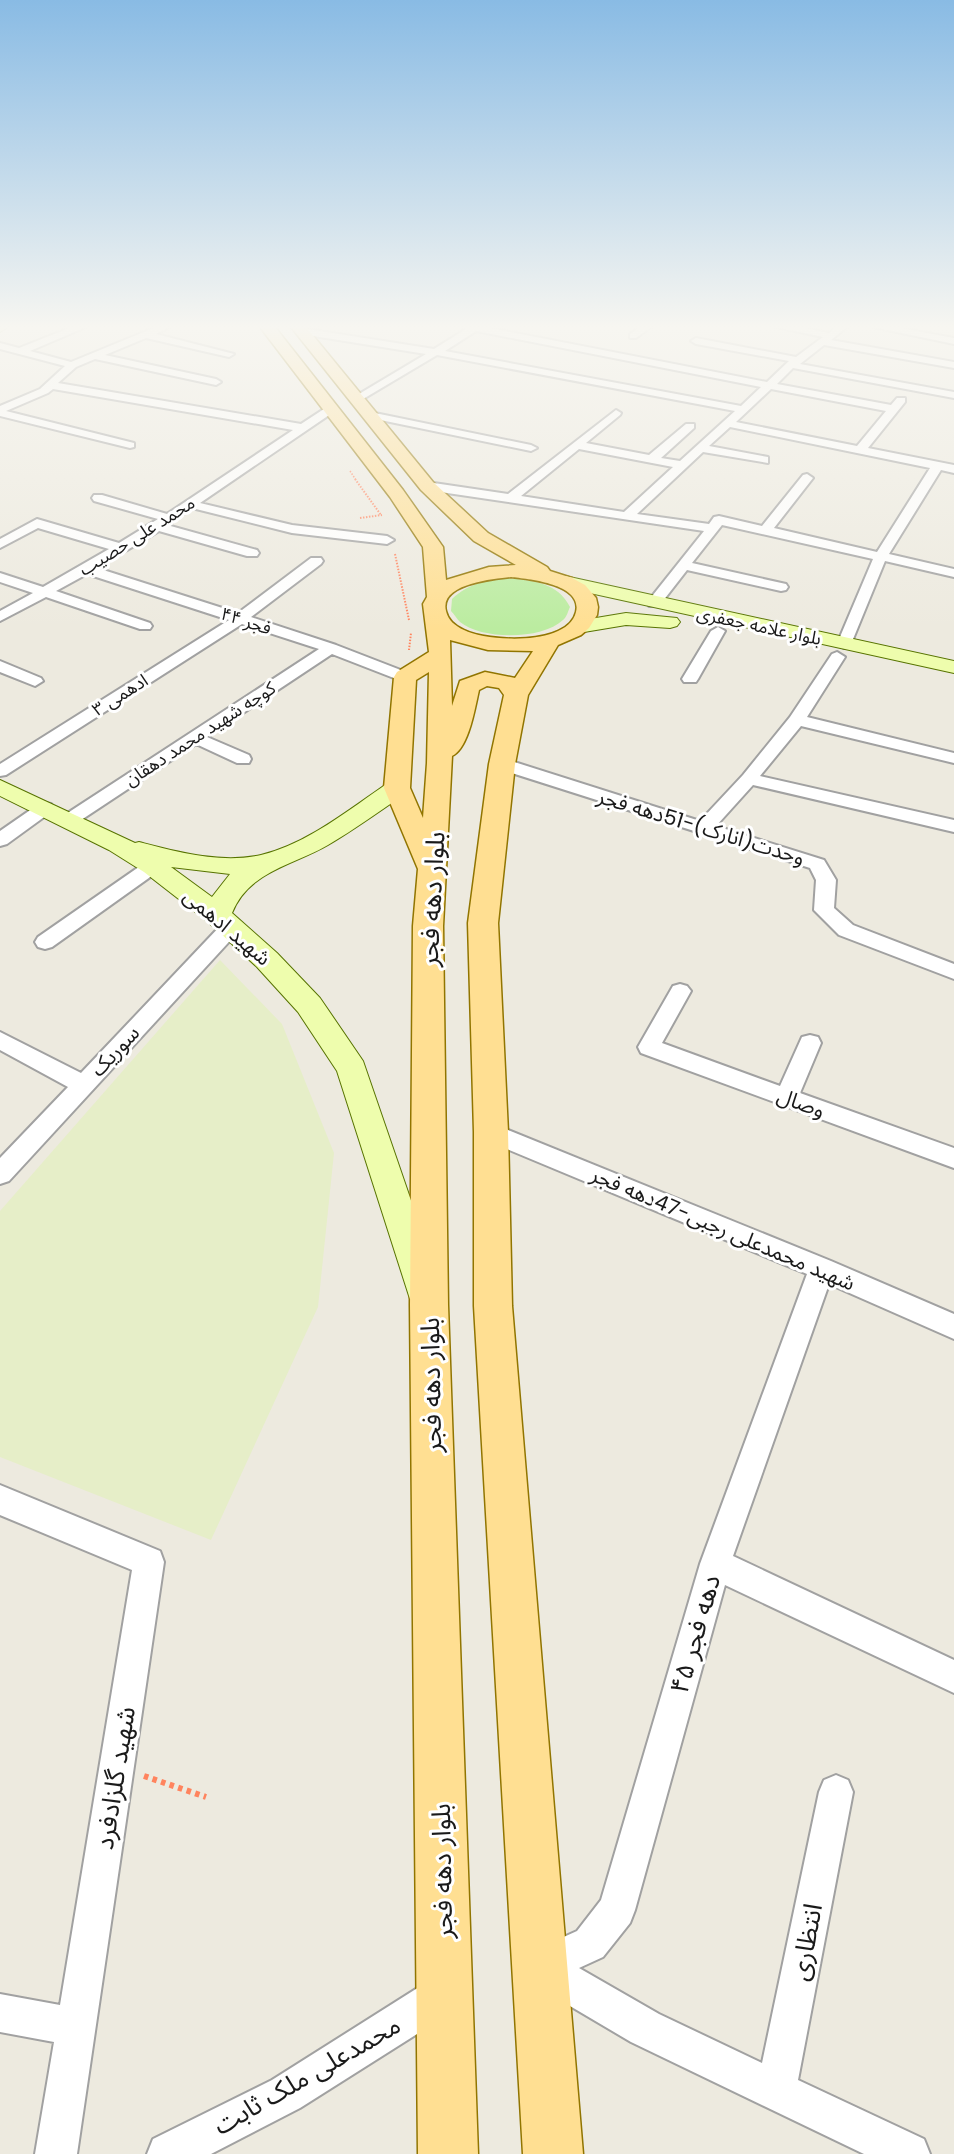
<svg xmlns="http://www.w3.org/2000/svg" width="954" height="2154" font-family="Poppins,'Noto Sans Arabic',sans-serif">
<rect width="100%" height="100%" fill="#edeadf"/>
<path fill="#e6eec8" d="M220 960 282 1024 334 1153 318 1307 211 1540 0 1457V1211Z"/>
<path fill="#bbeca0" d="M506 578C531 580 558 582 570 607 568 611 567 617 563 620 542 640 482 640 460 622 457 619 454 614 451 611L452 599C468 584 484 581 506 578Z"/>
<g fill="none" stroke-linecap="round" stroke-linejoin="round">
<g stroke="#a1a1a1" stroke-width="4">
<path id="street" d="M72 327H86L30 351 71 362 156 327H169L156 334 234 354 229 357 146 338 105 355 216 379 221 382 216 385 95 359 76 367 58 383 301 424 327 407H335V411L200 503 292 525 387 536 394 540 387 544 292 533 192 508 167 525 257 550 259 553 257 556H247L159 531 97 568 238 613 311 558H321L323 561 321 564 251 617 336 645 411 674 413 677 405 682 399 680 332 654 207 737 249 755 251 759 249 763H237L196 744 75 824H63L60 820 63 816 319 649 242 624 6 775 0 776V764L229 620 87 574 56 591 150 623 152 626 150 629H140L46 597 0 621V611L33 593 0 582V573L43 587 109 549 38 528 0 548V539L37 519 119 543 158 519 94 501 92 498 94 495H102L167 514 293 430 53 389 48 393 6 411 134 443V447L130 448 0 416V406L40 389 65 366 0 349V343L19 348Z
M464 327H485L767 382 789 361 696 344 691 341 696 338 796 357 823 337 776 327H799L829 333 836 327H847L831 340 954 362V368L824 345 800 364 954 392V398L793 368 777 384 891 405 897 398H905V402L868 448 954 465V473L941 470 889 554 954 569V577L885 561 851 644 844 648 837 644 873 559 722 525 692 563 786 584 788 587 786 590 781 591 687 570 659 606H649L647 603 649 600 704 531 427 490 421 486 427 482 508 494 616 410 621 413 620 415 586 443 649 455 686 424H694V428L661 458 680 461 735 411 437 355 358 402 353 399 354 397 426 354 301 334 296 331 301 328 434 349 466 329ZM476 331 761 387 741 406 445 351ZM771 389 886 411 857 446 736 422ZM730 427 930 468 877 552 774 528 813 478 807 474 803 475 762 526 719 516 714 517 709 524 637 514 703 452 768 463V457L709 446ZM579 449 673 467 624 512 521 496Z
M640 327H651L636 338H630V334Z
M873 327H895L954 338V344Z
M370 412 531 445 537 448 531 451 366 417V413Z
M718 627 725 631 698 679 696 682H684L682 679 711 631Z
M837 652 845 657 807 717 954 753V763L801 726 760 776 954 820V832L753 785 716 826 824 860 836 880 834 908 853 925 954 964V979L839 935 814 910 816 880 810 868 496 768 493 764 496 760H508L700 821 743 775 790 717 832 654Z
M0 661 41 678 43 681 35 686 0 672Z
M45 803 51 804 54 808 51 812 7 844 0 846V831L39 804Z
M153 860 160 862 162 866 160 870 52 947 45 949 38 947 35 942 38 937 146 862Z
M231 920 238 922 241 927 238 932 9 1181 0 1184V1158L68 1087 0 1050V1032L81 1073 224 922Z
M680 984 687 986 691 991 662 1043 780 1086 802 1037 810 1035 818 1037 821 1043 800 1093 954 1148V1168L641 1053 638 1047 673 986Z
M491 1123 831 1261 954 1314V1339L829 1284 733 1556 954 1660V1693L725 1585 635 1910 630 1923 603 1957 579 1968 659 2014 762 2063 819 1792 824 1780 836 1775 848 1780 853 1792 798 2080 924 2139 930 2154H864L631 2042 526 1980 520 1967 526 1954 577 1931 601 1900 700 1564 807 1274 483 1139 479 1132 483 1125Z
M0 1485 160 1551 164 1562 77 2154H35L54 2042 0 2032V1994L60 2005 132 1570 0 1515Z
M441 1977 455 1982 460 1996 455 2010 300 2108 211 2154H147L153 2139 272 2080 427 1982Z"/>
</g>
<g stroke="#577300" stroke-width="2">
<path id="secondary" d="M0 327H8L0 332Z
M565 576 954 661V673L558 586 555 582 558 578Z
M626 613 677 618 680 622 677 626 670 628 626 625 578 633 571 631 568 627 571 623 578 621Z
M0 780 135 843 139 842C178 852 221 864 261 855 307 844 350 809 388 783L397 781 406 783 409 788 406 793C380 811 355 829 328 845 292 866 249 871 232 913L277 953 320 998 363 1061 441 1288 436 1299 423 1304 410 1299 337 1071 298 1012 257 967 207 921 144 872 109 850 0 796ZM171 867 230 874 212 897Z"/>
</g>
<g stroke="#917500" stroke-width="3">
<path id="primary" d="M260 327H275L403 490 443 547 446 580 489 567 516 565 474 541 421 490 291 327H306L433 482 488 533 547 567 550 571 572 578 585 585 596 598 598 607 597 615 589 628 581 635 558 645 528 695 515 764 498 923 508 1132 512 1306 583 2154H523L474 1306V1132L468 923 489 764 504 695 499 688 487 686 479 690C475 707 469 748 452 756L443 926 448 1305 478 2154H418L410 1305 413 926 418 869 384 788 394 677 397 672 429 652 423 604 427 597 423 547 390 497ZM511 577C529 579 583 584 576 612 568 646 488 642 464 630 455 626 448 620 446 611 439 584 493 579 511 577ZM450 640 488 650 533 651 515 678 485 672 460 681 452 706ZM429 672 427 763 423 818 410 788 416 680Z"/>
</g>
<path stroke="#ff845e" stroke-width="1.5" stroke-dasharray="1.5 1.5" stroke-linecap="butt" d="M350 471 356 480"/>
<path stroke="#ff845e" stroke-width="2" stroke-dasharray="1.5 1.5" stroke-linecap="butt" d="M355 479 381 515
M360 518 382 515
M395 554 409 620
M409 650 411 633"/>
<path stroke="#ff845e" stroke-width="6" stroke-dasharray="4.5 4.5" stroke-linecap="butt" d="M144 1776 206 1797"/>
<use href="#street" fill="#fff" fill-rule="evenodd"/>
<use href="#secondary" fill="#eefdad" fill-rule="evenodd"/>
<use href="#primary" fill="#ffdf92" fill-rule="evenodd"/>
</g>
<linearGradient id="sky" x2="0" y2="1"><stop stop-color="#89bbe4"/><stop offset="0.52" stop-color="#f7f6f1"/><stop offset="1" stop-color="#f7f6f1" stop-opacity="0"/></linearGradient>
<rect width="954" height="629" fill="url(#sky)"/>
<g text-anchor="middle" stroke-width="6" stroke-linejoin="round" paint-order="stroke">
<g font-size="18" fill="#1a1a1a" stroke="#fff">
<text transform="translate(137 536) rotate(-32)" y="6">محمد علی حصیب</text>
<text transform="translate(246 621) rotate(18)" y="6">فجر ۴۴</text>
<text transform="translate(759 626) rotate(12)" y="6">بلوار علامه جعفری</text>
<text transform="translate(120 695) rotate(-32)" y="6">ادهمی ۳</text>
<text transform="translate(200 734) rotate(-33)" y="6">کوچه شهید محمد دهقان</text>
</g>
<g font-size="21" fill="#1a1a1a" stroke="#fff">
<text transform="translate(701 827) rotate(17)" y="7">وحدت(انارک)-51دهه فجر</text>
<text transform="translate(227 927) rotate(40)" y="7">شهید ادهمی</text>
<text transform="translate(115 1051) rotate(-47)" y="7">سوریک</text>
<text transform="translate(801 1103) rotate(20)" y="7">وصال</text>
<text transform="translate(723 1229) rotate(23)" y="7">شهید محمدعلی رجبی-47دهه فجر</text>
</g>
<g font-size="26" fill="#1a1a1a" stroke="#fff">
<text transform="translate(432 899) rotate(-87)" y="9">بلوار دهه فجر</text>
<text transform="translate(431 1385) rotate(-91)" y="9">بلوار دهه فجر</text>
<text transform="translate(695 1634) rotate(-74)" y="9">دهه فجر ۴۵</text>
<text transform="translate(115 1778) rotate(-81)" y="9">شهید گلزادفرد</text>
<text transform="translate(442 1871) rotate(-91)" y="9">بلوار دهه فجر</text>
<text transform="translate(806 1942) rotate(-79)" y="9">انتظاری</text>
<text transform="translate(307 2075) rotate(-30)" y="9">محمدعلی ملک ثابت</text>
</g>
</g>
</svg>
